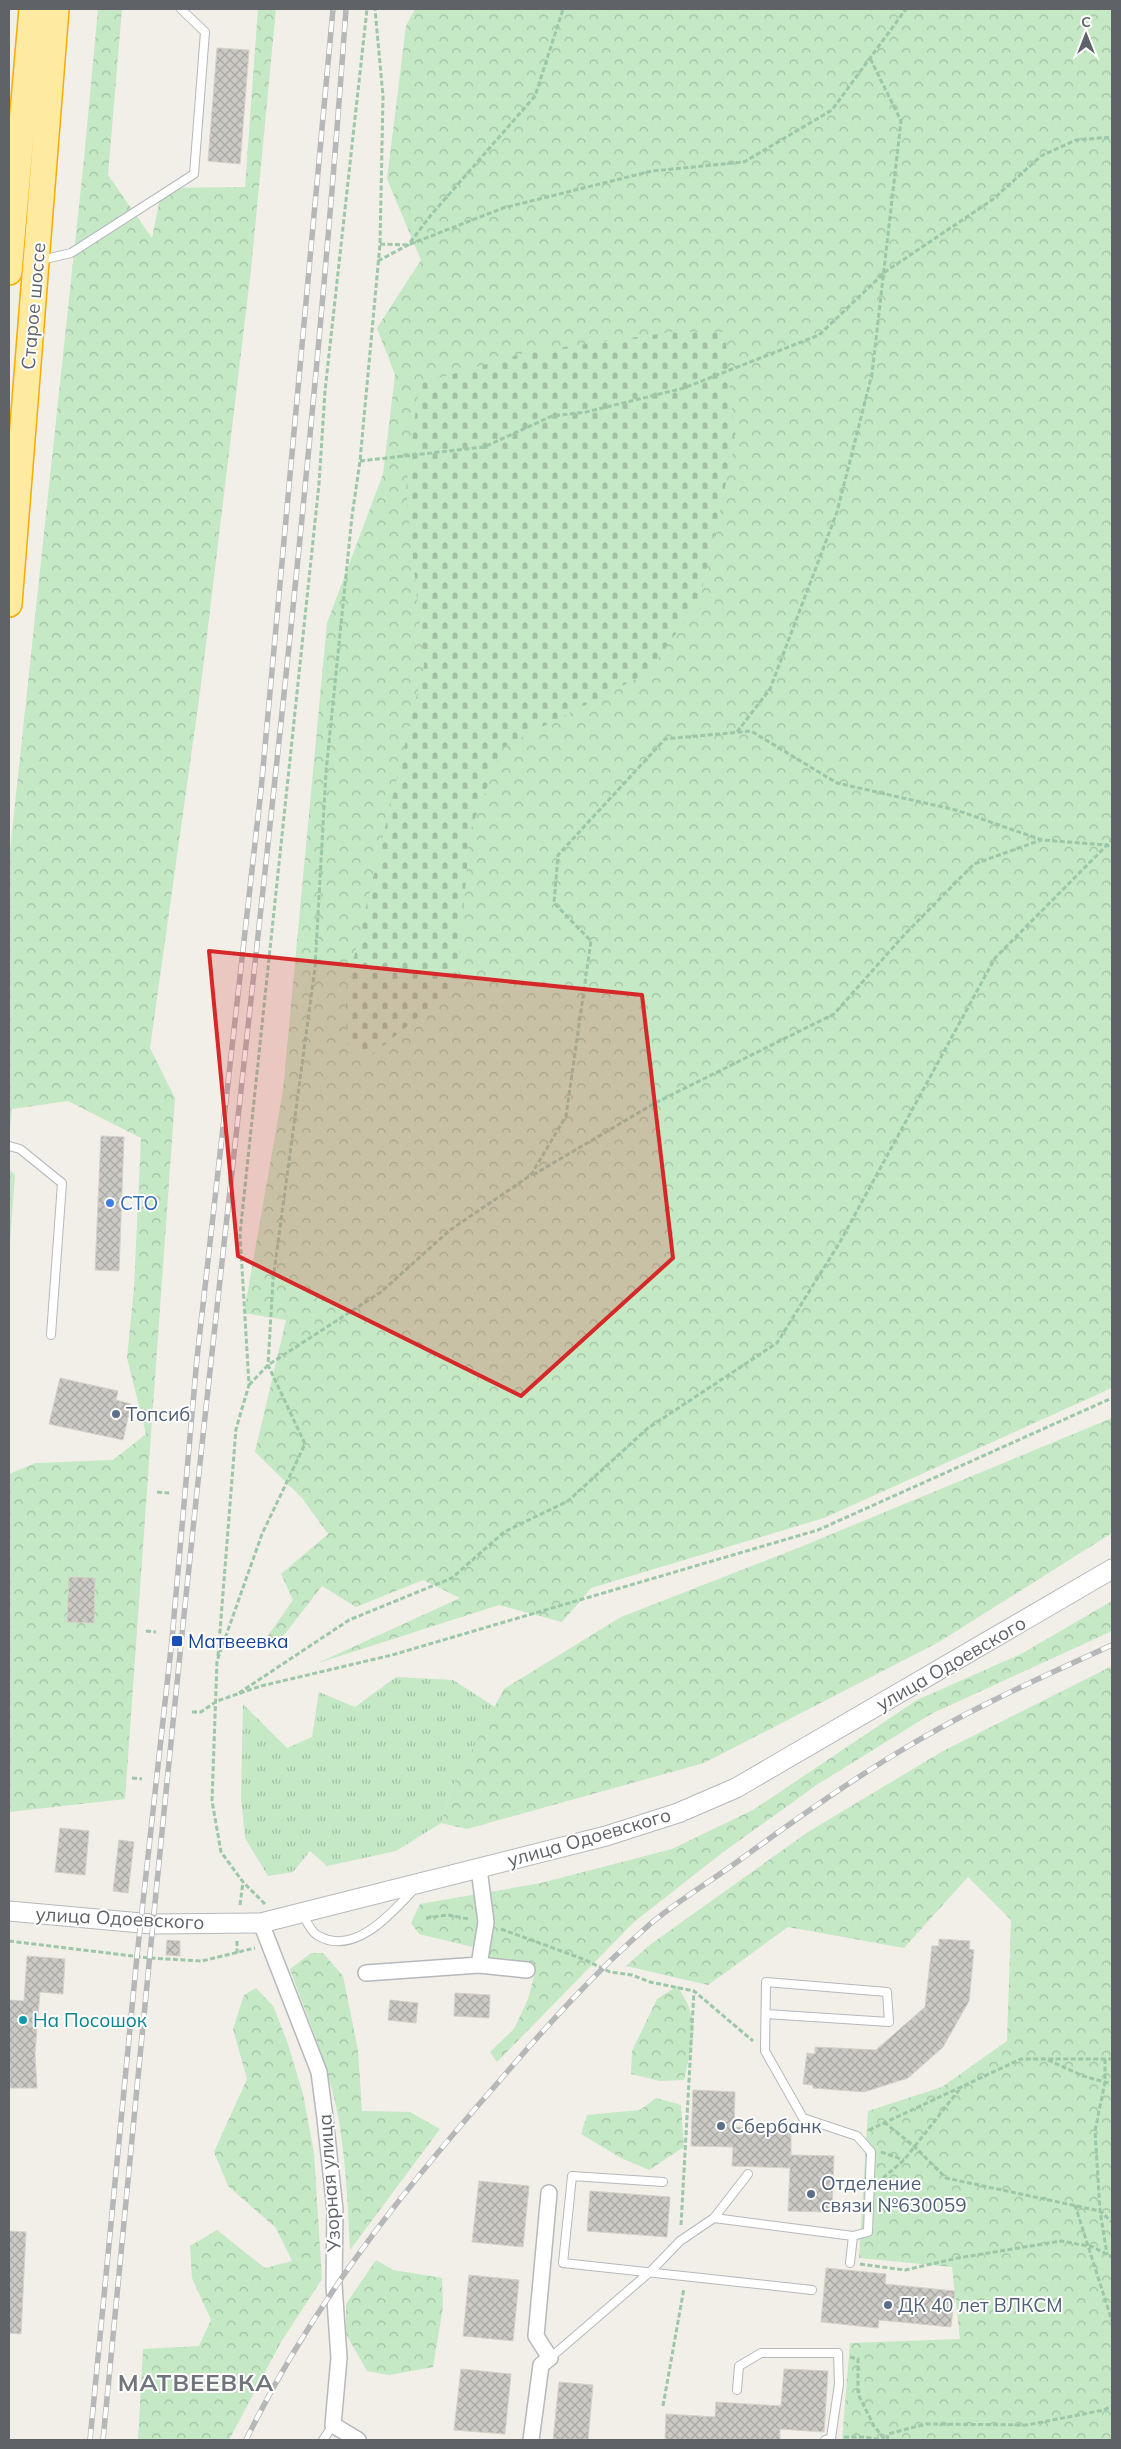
<svg xmlns="http://www.w3.org/2000/svg" width="1121" height="2449" font-family="Mulish,sans-serif">
<defs>
<pattern id="grass-tufts" width="24" height="20" patternUnits="userSpaceOnUse" patternTransform="scale(1.25)"><rect width="24" height="20" fill="#c5e8c5"/><path d="M3 7l-1-3M5 7V3M7 7l1-3M15 17l-1-3M17 17v-4M19 17l1-3" fill="none" stroke="#a3c0a4"/></pattern>
<pattern id="forest-crowns" width="20" height="18" patternUnits="userSpaceOnUse" patternTransform="scale(1.25)"><rect width="20" height="18" fill="#c5e8c5"/><path d="M2 6a3 3 0 1 1 6 0M12 15a3 3 0 1 1 6 0" fill="none" stroke="#a3c0a4"/></pattern>
<pattern id="cemetery-stones" width="16" height="16" patternUnits="userSpaceOnUse" patternTransform="scale(1.25)"><rect width="16" height="16" fill="#c5e8c5"/><path d="M2 7V4a2 2 0 0 1 4 0v3zM10 15v-3a2 2 0 0 1 4 0v3z" fill="#a3c0a4"/></pattern>
<pattern id="building-cross-hatch" width="8" height="8" patternUnits="userSpaceOnUse" patternTransform="scale(1.25)"><rect width="8" height="8" fill="#cccac5"/><path d="M0 0l8 8M0 8l8-8" fill="none" stroke="#a9a8a4"/></pattern>
</defs>
<rect width="100%" height="100%" fill="#f1efe8"/>
<path fill="url(#grass-tufts)" d="M396 1677 453 1680 495 1707 451 1790 441 1823 396 1851 327 1866 310 1851 293 1872 268 1876 245 1838 241 1797 243 1704 287 1748 312 1737 319 1692 355 1707Z"/>
<path fill="url(#forest-crowns)" d="M98 9H122L108 175 152 238 162 188 245 187 258 9H276L251 270 201 685 150 1048 175 1098 125 1799 9 1812V1474L36 1463 113 1460 146 1434 127 1358 134 1288 141 1138 68 1101 12 1109 9 1138V860L84 159Z
M415 9H1112V1388L824 1518 591 1588 562 1622 499 1605 318 1663 460 1598 423 1580 356 1607 322 1586 277 1644 267 1637 293 1600 281 1574 328 1534 302 1498 255 1452 286 1320 244 1313 283 1090 327 623 383 474 395 375 377 328 421 260 387 179 406 26Z
M9 1169 15 1175 9 1257Z
M1112 1418V1533L939 1642 704 1763 467 1829 441 1823 451 1790 504 1689 621 1617 798 1548Z
M1112 1601V1631L931 1714 818 1784 722 1853 634 1922 497 2062 490 2052 514 2029 528 1999 536 1969 522 1964H486L485 1950 419 1934 411 1923 420 1904 541 1883 672 1849 753 1810 917 1700 1021 1654Z
M1112 1666V2440H842L850 2343 960 2339 952 2267 859 2258 868 2111 942 2087 1007 2041 1011 1920 968 1877 904 1948 788 1927 708 1985 626 1966 651 1944 808 1832 943 1751Z
M311 1953H323L343 1976 358 2050 362 2111 410 2112 440 2129 350 2250C348 2207 346 2164 339 2121 330 2069 308 2019 290 1969Z
M677 1986C702 2022 693 2039 684 2080L660 2081 631 2074 632 2051 657 1999Z
M256 1988 273 2006 287 2041 303 2094 314 2153 322 2279 281 2342 229 2440H138L143 2349 199 2346 211 2320 192 2278 190 2246 217 2230 265 2268 292 2261 276 2228 228 2186 214 2152 247 2079 233 2029 244 1995Z
M656 2098 681 2105 684 2147 649 2170 621 2158 581 2134 587 2115 640 2110Z
M376 2260 393 2270 442 2278 443 2307 433 2367 389 2375 367 2371 346 2334V2304Z"/>
<path fill="url(#cemetery-stones)" d="M673 332H725L735 444 699 602 647 673 503 747 470 831 457 985 366 1060 347 1045 346 990 424 666 406 490 419 384 528 352Z"/>
<path fill="url(#building-cross-hatch)" stroke="#d6d1c6" d="M217 48 249 50 240 164 208 161Z
M101 1136 124 1137 119 1271 95 1270Z
M60 1378 118 1391 116 1400 131 1404 123 1440 49 1424Z
M69 1577 95 1578 94 1623 67 1622Z
M60 1828 89 1831 85 1875 55 1872Z
M119 1840 134 1842 128 1893 113 1891Z
M939 1939 970 1941 969 1949 974 1950 969 2001 943 2047 908 2078 864 2092 813 2088V2085L803 2084 807 2053 815 2054V2047L876 2050 925 2007 932 1946H939Z
M167 1940 180 1941V1956L166 1955Z
M27 1956 65 1959 63 1994 40 1992 35 2054 37 2088H10L9 2000 24 2001Z
M455 1993 490 1995 489 2018 454 2016Z
M390 2000 418 2003 416 2023 388 2020Z
M693 2090 735 2092 734 2127 791 2130V2155L834 2156 832 2212 788 2211 790 2168 732 2166 733 2147 691 2146Z
M479 2181 529 2186 523 2247 472 2242Z
M590 2191 670 2197 667 2237 587 2231Z
M9 2231 26 2232 21 2334 9 2333Z
M826 2268 886 2274 885 2284 955 2291 951 2327 879 2320 878 2328 821 2322Z
M469 2275 519 2280 513 2341 463 2336Z
M461 2369 511 2374 505 2434 454 2430Z
M784 2369 828 2371 824 2432 780 2429V2440H665L666 2414 715 2417 716 2402 781 2406Z
M559 2382 593 2385 588 2440H553Z"/>
<g fill="none" stroke-linecap="round" stroke-linejoin="round">
<g stroke="#b5b8bc" stroke-width="10">
<path id="service" d="M41 260 71 253 194 174 205 32 181 9
M9 1146 20 1149 62 1183 51 1335
M302 1913C306 1920 311 1932 317 1935 354 1958 393 1912 415 1888
M663 2182 572 2176 563 2263 812 2290
M714 2218 853 2236 868 2232 871 2152 857 2136 803 2118 765 2051 766 1982 887 1992 889 2022 766 2014
M850 2263 853 2236
M550 2358 651 2271 680 2241 714 2218 748 2174
M737 2390 739 2366 761 2353H838L839 2384 831 2438 825 2440
M323 2440 333 2425"/>
</g>
<g stroke="#b5b8bc" stroke-width="18">
<path id="minor" d="M479 1869 486 1922 479 1965
M261 1923 319 2072 325 2118 335 2210 334 2285 339 2358 333 2425 358 2440
M366 1973 479 1965 527 1970
M531 2440 541 2365 550 2358 536 2336 549 2193"/>
</g>
<g stroke="#b5b8bc" stroke-width="21">
<path id="tertiary" d="M9 1911 152 1924 261 1923 606 1836 678 1813 736 1788 1112 1569"/>
</g>
<g stroke="#f9ab00" stroke-width="28">
<path id="trunk" d="M9 272 32 9
M9 604 56 9"/>
</g>
<path stroke="#9cc7a9" stroke-width="3" stroke-dasharray="5 2.5" stroke-linecap="butt" d="M380 244 408 245 503 208 652 171 744 162 832 110 906 9
M378 261 408 245 431 215 535 96 563 9
M360 461 484 447 552 416 586 412 684 388 819 335 885 272 992 200 1041 156 1076 140 1112 137
M737 732 770 689 837 512 872 374 901 121 870 58
M533 1175 655 1103 834 1014 905 934 974 864 1041 840
M249 1385 268 1365 381 1292 450 1230 531 1175 566 1116 591 941 554 903 558 855 665 739 751 731 837 783 956 810 1042 840 1107 845 1112 848
M157 1492 169 1493
M146 1631 156 1632
M218 1656 236 1429 249 1385 240 1234 319 484 325 391 367 9
M239 1693 349 1620 452 1578 504 1532 568 1501 648 1428 777 1343 840 1242 995 958 1112 840
M192 1712H201L217 1701 261 1686 392 1655 818 1530 1112 1398
M132 1778 142 1779
M265 1904 243 1882 221 1852 212 1801 217 1661 262 1534 305 1444 268 1365 273 1280 315 968 326 772 352 516 360 461 380 244 383 96 375 9
M240 1905 243 1882
M426 1918 448 1915 469 1919
M501 1929 583 1959 610 1972 632 1975 650 1982 694 1991 753 2041
M9 1941 149 1958 202 1961 255 1948
M237 1941V1953
M1105 2059V2082L1095 2131 1100 2211 1107 2254
M1048 2060 1083 2076 1112 2084
M884 2122 915 2147 946 2178 1100 2211 1112 2222
M869 2130 1021 2059H1112
M881 2152 904 2160
M883 2178 904 2160 962 2086
M1075 2205 1112 2321
M681 2225 694 1991
M860 2264 905 2270 958 2258 1061 2241 1093 2247 1112 2257
M850 2357 858 2359V2394L874 2426 885 2440
M663 2406 684 2288
M844 2437H865L881 2440
M887 2440 888 2434 926 2424 1027 2425 1104 2410 1112 2406"/>
<use href="#service" stroke="#fff" stroke-width="8"/>
<use href="#minor" stroke="#fff" stroke-width="15"/>
<use href="#tertiary" stroke="#fff" stroke-width="19"/>
<use href="#trunk" stroke="#feeaa1" stroke-width="25"/>
<g stroke="#b6b7b8" stroke-width="5.5">
<path id="rail" d="M90 2440 137 1956 172 1639 197 1358 261 790 333 9
M103 2440C138 2078 172 1715 212 1353 261 905 314 458 346 9
M246 2440C310 2308 398 2196 495 2086 543 2030 593 1974 649 1925 676 1902 708 1883 737 1862 789 1824 842 1786 897 1753 965 1711 1040 1678 1112 1645"/>
</g>
<use href="#rail" stroke="#fff" stroke-width="4" stroke-dasharray="11" stroke-linecap="butt"/>
</g>
<path fill="#d62828" fill-opacity="0.2" stroke="#d62828" stroke-width="4" stroke-linejoin="round" d="M209 951 642 995 673 1258 521 1396 238 1256Z"/>
<circle fill="#3f7fe0" stroke="#fff" stroke-width="2" cx="110" cy="1203" r="5"/>
<g fill="#5c6f8a" stroke="#fff" stroke-width="2">
<circle cx="116" cy="1414" r="5"/>
<circle cx="721" cy="2126" r="5"/>
<circle cx="811" cy="2194" r="5"/>
<circle cx="888" cy="2305" r="5"/>
</g>
<rect fill="#1a4fb4" stroke="#fff" stroke-width="2" x="171" y="1635" width="12" height="12" rx="2.5"/>
<circle fill="#0f9aa8" stroke="#fff" stroke-width="2" cx="23" cy="2020" r="5"/>
<g text-anchor="middle" stroke-width="4" stroke-linejoin="round" paint-order="stroke">
<g font-size="19" fill="#5f6368" stroke="#fff">
<text transform="translate(33 306) rotate(-85)" y="7">Старое шоссе</text>
<text transform="translate(951 1663) rotate(-30)" y="7">улица Одоевского</text>
<text transform="translate(589 1837) rotate(-16)" y="7">улица Одоевского</text>
<text transform="translate(120 1918) rotate(3)" y="7">улица Одоевского</text>
<text transform="translate(329 2183) rotate(-94)" y="7">Узорная улица</text>
</g>
<g font-size="19" fill="#366cbe" stroke="#fff" text-anchor="start">
<text x="120" y="1210">СТО</text>
</g>
<g font-size="19" fill="#4e5e75" stroke="#fff" text-anchor="start">
<text x="126" y="1421">Топсиб</text>
<text x="731" y="2133">Сбербанк</text>
<text x="821" y="2190">Отделение<tspan x="821" dy="22">связи №630059</tspan></text>
<text x="898" y="2312">ДК 40 лет ВЛКСМ</text>
</g>
<g font-size="19" fill="#164399" stroke="#fff" text-anchor="start">
<text x="188" y="1648">Матвеевка</text>
</g>
<g font-size="19" fill="#0d838f" stroke="#fff" text-anchor="start">
<text x="33" y="2027">На Посошок</text>
</g>
<g font-size="24" font-weight="bold" letter-spacing="1" fill="#70757a" stroke="#fff">
<text x="196" y="2391">МАТВЕЕВКА</text>
</g>
</g>
<rect width="1121" height="2449" fill="none" stroke="#5f6368" stroke-width="20"/>
<g transform="translate(1086 35)" stroke="#ffffff" stroke-width="4" paint-order="stroke">
<path d="M0-4L9 19L0 12L-9 19Z" fill="#5f6368"/>
<text y="-8" font-size="14" font-weight="bold" text-anchor="middle" fill="#5f6368">С</text>
</g>
</svg>
